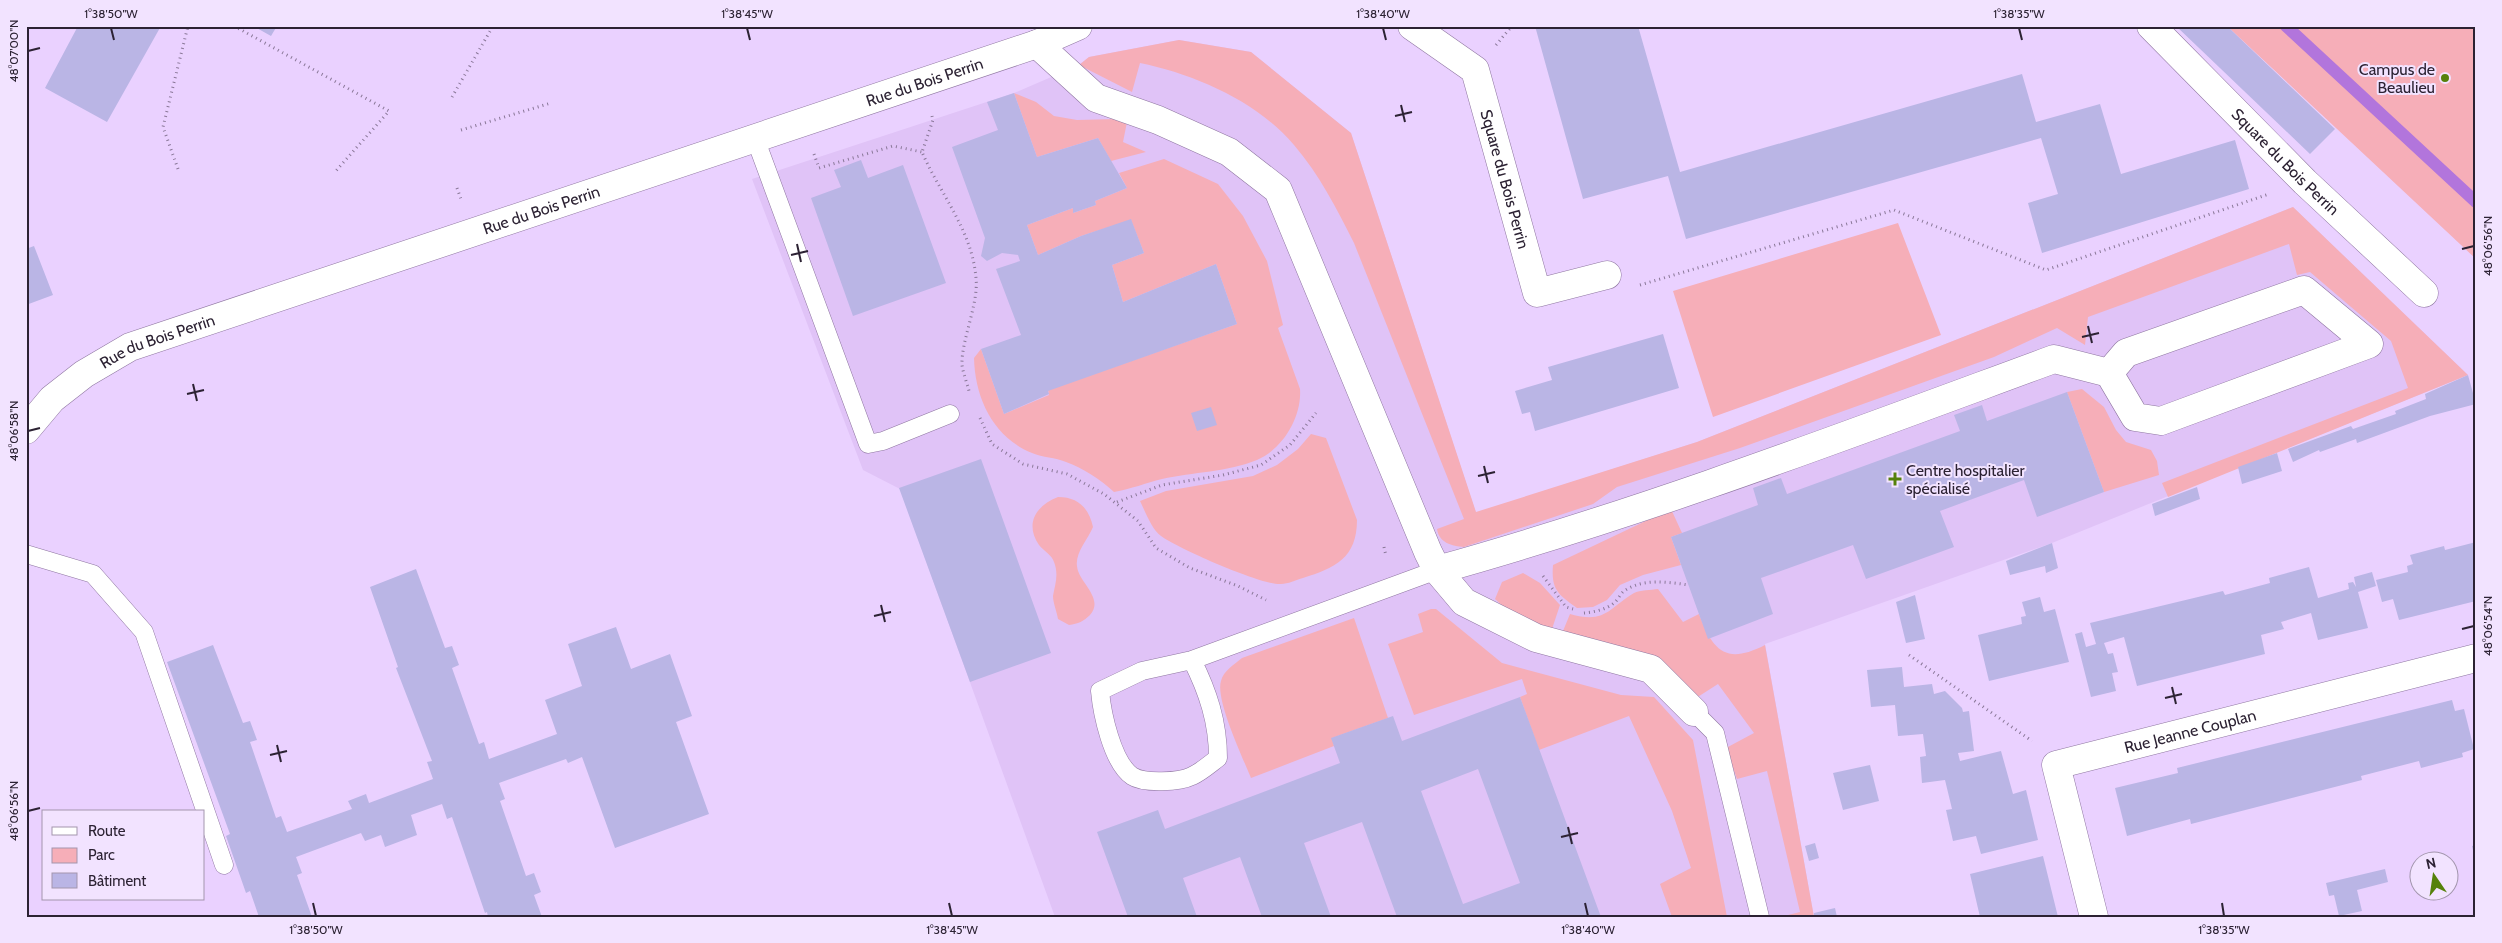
<svg xmlns="http://www.w3.org/2000/svg" width="2502" height="943" font-family="Cabin,sans-serif">
<rect width="100%" height="100%" fill="#ead1ff"/>
<path fill="#e0c3f7" d="M1179 40 1251 52 1351 133 1476 513 1697 442 2293 207 2468 375 2052 543 1765 644 1814 917H1055L900 489 863 470 752 179 1014 93 1079 65 1089 57Z"/>
<path fill="#f6aeb8" d="M2227 26H2476V259Z
M1179 40 1251 52 1351 133 1476 512 1697 442 2293 207 2468 375 2168 497 2162 483 2408 388 2391 341 2310 272 2297 275 2289 244 2088 317 2085 345 2057 328 1994 357 1740 448 1617 487 1593 504 1464 547C1452 546 1439 543 1437 529L1464 519 1354 243C1337 209 1319 174 1294 145 1257 101 1194 74 1140 63L1132 92 1079 65 1089 57Z
M1014 93 1036 102 1054 116 1077 120 1117 119 1127 122 1123 142 1146 152 1111 161 1098 138 1037 157Z
M1164 159 1218 184 1243 216 1267 261 1283 325 1278 328 1300 389C1302 417 1283 449 1257 460 1228 472 1193 472 1162 479 1146 483 1131 489 1114 492 1101 480 1083 468 1066 462 1055 457 1043 458 1032 453 993 437 975 398 974 358L981 349 1004 414 1049 395 1048 390 1237 324 1216 264 1123 302 1112 265 1144 253 1131 220 1081 236 1038 255 1027 225 1073 208V213L1096 205 1095 201 1127 188 1119 173Z
M1898 223 1941 335 1713 417 1673 291Z
M2082 389 2104 407 2116 430 2126 442 2151 450 2157 461 2159 475 2104 492 2067 392Z
M1311 434 1326 438 1357 520C1357 558 1335 568 1303 578 1296 580 1288 584 1281 584 1263 586 1177 548 1161 536 1152 530 1145 511 1140 501L1166 491 1253 476 1277 465 1298 449Z
M1058 497C1078 497 1089 508 1093 527 1088 539 1075 553 1077 566 1078 582 1105 598 1090 615 1084 621 1078 624 1069 625L1058 619C1057 612 1053 603 1053 596 1055 584 1059 575 1054 562 1052 555 1044 551 1039 545 1024 523 1037 505 1058 497Z
M1671 509 1682 533 1671 537 1681 565 1643 575 1620 585 1607 600 1593 607 1577 608C1558 594 1551 590 1553 565Z
M1523 573 1540 583 1560 605 1552 629 1521 623 1495 599 1502 582Z
M1658 589 1683 622 1699 614C1713 651 1726 665 1765 645L1814 917H1780L1800 912 1767 771 1737 779 1726 748 1754 733 1718 684 1693 700 1563 631 1570 614C1605 624 1608 609 1634 593 1640 590 1651 590 1658 589Z
M1431 609H1436L1502 663 1621 695 1654 697 1693 740 1727 917H1672L1660 884 1691 868 1672 811 1629 716 1539 750 1520 697 1527 694 1522 679 1414 715 1388 644 1423 632 1418 614Z
M1354 618 1388 718 1332 738 1334 746 1251 778C1243 758 1215 699 1221 681 1223 671 1235 664 1242 658Z"/>
<g fill="none" stroke-linecap="round" stroke-linejoin="round">
<path stroke="#b275dc" stroke-width="12" d="M2286 26 2476 202"/>
</g>
<path fill="#bab5e5" fill-rule="evenodd" d="M78 26H161L107 122 45 88Z
M253 26H277L271 36Z
M1535 26H1638L1680 172 2022 74 2036 122 2100 104 2121 174 2235 140 2249 189 2042 253 2028 203 2058 194 2041 138 1686 239 1668 176 1583 199Z
M2176 26H2227L2335 129 2310 154Z
M1014 93 1037 157 1098 138 1127 188 1095 201 1096 205 1073 213V208L1027 225 1038 255 1081 236 1131 219 1144 253 1112 265 1123 302 1216 264 1237 324 1048 391 1049 394 1004 414 981 349 1021 335 996 269 1020 261 1018 255 1002 253 987 261 981 256 985 238 952 147 998 130 987 102Z
M861 160 868 178 903 165 946 283 853 316 811 198 841 187 834 170Z
M34 246 53 295 26 305V249Z
M1663 334 1679 388 1535 431 1530 412 1522 414 1515 391 1552 380 1548 367Z
M2468 375 2476 404 2430 416 2357 443 2356 439 2320 452 2319 450 2293 462 2288 449 2351 426 2353 429 2396 414 2395 411 2426 399 2425 394Z
M2067 392 2104 492 2037 517 2024 480 1940 511 1954 547 1866 579 1853 545 1761 578 1773 614 1708 639 1671 537 1758 505 1753 488 1781 478 1787 494 1960 431 1954 415 1982 405 1987 421Z
M1211 407 1217 425 1197 431 1191 413Z
M2277 453 2282 471 2242 484 2238 467Z
M981 459 1051 653 970 682 899 488Z
M2197 487 2200 499 2155 516 2152 504Z
M2476 542V601L2399 620 2393 599 2382 602 2376 580 2408 572 2407 566 2413 564 2410 555 2444 546 2445 550Z
M2052 543 2058 568 2046 573 2045 566 2010 575 2006 561Z
M2309 567 2318 598 2349 589 2348 583 2353 582 2356 587 2354 577 2372 572 2376 586 2358 592 2368 628 2318 640 2311 613 2281 622 2284 629 2261 635 2265 654 2137 686 2124 637 2104 643 2108 654 2113 653 2118 672 2112 673 2116 691 2091 697 2075 634 2082 632 2086 647 2096 644 2090 623 2223 591 2225 595 2270 583 2269 578Z
M416 569 445 648 452 646 459 665 452 668 479 744 484 742 489 759 557 734 545 700 582 686 568 644 616 627 631 669 670 654 692 716 676 722 709 814 615 848 582 757 568 763 566 759 499 783 505 799 500 801 526 876 534 873 541 892 534 895 542 917H488L487 912 485 913 452 817 447 819 442 804 411 815 417 835 385 847 381 835 365 841 361 833 296 857 302 873 297 875 312 917H259L250 891 246 893 226 836 230 834 167 662 213 645 243 723 250 721 257 740 250 742 276 818 281 816 287 832 352 809 348 801 366 794 369 803 433 779 427 762 432 761 396 668 398 667 370 587Z
M1915 595 1925 639 1906 643 1896 602Z
M2040 597 2044 612 2055 609 2069 662 1989 681 1978 635 2022 624 2021 617 2026 616 2022 602Z
M1902 667 1904 687 1932 684 1934 694 1945 691 1962 708 1963 712 1969 711 1974 751 1958 753 1960 761 2001 751 2013 794 2026 790 2038 840 1981 854 1976 836 1953 841 1946 810 1952 809 1945 780 1922 783 1920 757 1926 756 1923 734 1898 736 1895 705 1871 707 1867 670Z
M1520 697 1601 917H1397L1362 822 1304 843 1331 917H1262L1240 857 1183 878 1197 917H1128L1097 832 1158 810 1165 829 1340 763 1331 738 1393 716 1402 741ZM1478 769 1520 883 1463 904 1421 791Z
M2452 700 2455 711 2464 709 2474 749 2462 753 2463 757 2421 768 2419 761 2361 776 2362 780 2191 824 2190 819 2127 836 2115 788 2178 773 2177 768Z
M1870 765 1879 801 1843 810 1833 773Z
M1815 843 1819 858 1809 861 1805 846Z
M2476 845V859H2475L2472 846Z
M2043 856 2058 917H1980L1970 874Z
M2385 869 2388 882 2357 890 2362 911 2339 916 2334 895 2329 896 2326 883Z
M1835 908 1837 917H1814V913Z"/>
<g fill="none" stroke-linecap="round" stroke-linejoin="round">
<g stroke="#8f77a1" stroke-width="19">
<path id="lane" d="M755 138 868 444 883 441 950 414
M26 554 93 574 144 632 224 865
M1192 660C1208 692 1218 722 1218 758 1210 764 1201 772 1192 776 1180 782 1144 784 1132 776 1112 762 1102 713 1100 691L1142 671 1192 660 1437 570
M1694 712 1715 733 1760 917"/>
</g>
<g stroke="#8f77a1" stroke-width="29">
<g id="street">
<path id="s1" d="M1412 26 1475 70 1537 293 1607 275"/>
<path id="s2" d="M2151 26 2305 182 2424 293"/>
<path d="M1037 44 1096 98 1158 120 1229 152 1278 190 1428 552 1437 570 1464 602 1536 638 1651 669 1694 712"/>
<path id="s3" d="M26 430 52 399 84 374 130 347 1037 44 1078 26"/>
<path d="M1437 570C1646 512 1850 434 2054 359L2109 373 2135 417 2161 421 2369 344 2304 290 2126 353 2109 373"/>
<path id="s4" d="M2094 917 2056 765 2476 658"/>
</g>
</g>
<path stroke="#8a7898" stroke-width="3" stroke-dasharray="1 4" stroke-linecap="butt" d="M234 26 389 111 335 172
M1496 45 1512 26
M452 97 493 26
M932 116 933 120 922 152C940 194 972 230 976 278 979 303 961 341 962 365 963 373 967 383 969 391
M461 130 551 103
M814 154 819 168 893 146 922 152
M178 169 163 127 188 26
M457 188 461 199
M1640 285 1894 210 2046 270 2269 194
M980 418 992 444 1023 464 1067 474 1104 494 1138 521 1156 548 1190 568 1238 586 1266 600
M1117 502 1162 485 1223 475 1261 465 1290 445 1316 413
M1384 547 1386 556
M1543 576 1566 607 1573 609
M1584 613C1594 612 1605 610 1614 603 1618 600 1620 594 1624 591 1643 578 1667 582 1689 585
M1909 655 2032 741"/>
<use href="#lane" stroke="#fff" stroke-width="18"/>
<use href="#street" stroke="#fff" stroke-width="28"/>
</g>
<path fill="none" stroke="#2c2233" stroke-width="2" d="M111 28 114 40M747 28 750 40M1383 28 1386 40M2019 28 2022 40M28 51 40 48M1401 105 1405 122M1395 116 1412 112M797 244 801 262M2462 249 2474 246M791 255 808 251M2088 326 2092 343M2082 337 2099 333M193 384 197 401M187 394 204 390M28 431 40 428M1484 466 1488 483M1478 476 1495 472M881 605 885 622M874 616 891 612M2462 629 2474 626M2172 687 2176 704M2165 698 2182 694M277 745 281 762M270 755 287 751M28 811 40 808M1568 827 1572 844M1561 837 1578 833M313 903 316 916M949 903 952 916M1585 903 1588 916M2222 903 2224 916"/>
<g fill="#55810b" stroke="#f2e3ff" stroke-width="2">
<circle cx="2445" cy="78" r="5"/>
<path d="M1892.5 471.5h5v5h5v5h-5v5h-5v-5h-5v-5h5z"/>
</g>
<g text-anchor="middle" stroke-width="4" stroke-linejoin="round" paint-order="stroke">
<g font-size="16" fill="#2c2233" stroke="#f2e3ff" text-anchor="end">
<text x="2435" y="75">Campus de<tspan x="2435" dy="18">Beaulieu</tspan></text>
<text x="1906" y="476" text-anchor="start">Centre hospitalier<tspan x="1906" dy="18">spécialisé</tspan></text>
</g>
<g font-size="16" fill="#2c2233" stroke="#f2e3ff">
<text dy="6" stroke="none"><textPath href="#s3" startOffset="972">Rue du Bois Perrin</textPath></text>
<text dy="6" stroke="none"><textPath href="#s2" startOffset="191">Square du Bois Perrin</textPath></text>
<text dy="6" stroke="none"><textPath href="#s1" startOffset="190">Square du Bois Perrin</textPath></text>
<text dy="6" stroke="none"><textPath href="#s3" startOffset="568">Rue du Bois Perrin</textPath></text>
<text dy="6" stroke="none"><textPath href="#s3" startOffset="162">Rue du Bois Perrin</textPath></text>
<text dy="6" stroke="none"><textPath href="#s4" startOffset="295">Rue Jeanne Couplan</textPath></text>
</g>
</g>
<rect width="2502" height="943" fill="none" stroke="#f2e3ff" stroke-width="55"/>
<rect x="42" y="810" width="162" height="90" fill="#f2e3ff" stroke="#a396ad"/>
<rect x="52" y="827" width="25" height="8" fill="#ffffff" stroke="#a396ad"/>
<text x="88" y="836" font-size="15" fill="#2c2233">Route</text>
<rect x="52" y="848" width="25" height="15" fill="#f6aeb8" stroke="#a396ad"/>
<text x="88" y="860" font-size="15" fill="#2c2233">Parc</text>
<rect x="52" y="873" width="25" height="15" fill="#bab5e5" stroke="#a396ad"/>
<text x="88" y="886" font-size="15" fill="#2c2233">Bâtiment</text>
<g transform="translate(2434 876) rotate(347)"><circle r="24" fill="#f2e3ff" stroke="#a396ad"/>
<path d="M0-4L9 19L0 12L-9 19Z" fill="#55810b"/>
<text y="-8" font-size="14" font-weight="bold" text-anchor="middle" fill="#2c2233">N</text>
</g>
<rect x="28" y="28" width="2446" height="888" fill="none" stroke="#2c2233" stroke-width="2"/>
<g font-size="12" text-anchor="middle" fill="#2c2233">
<text x="111" y="18">1°38'50"W</text>
<text x="747" y="18">1°38'45"W</text>
<text x="1383" y="18">1°38'40"W</text>
<text x="2019" y="18">1°38'35"W</text>
<text transform="translate(14 51) rotate(-90)" y="4">48°07'00"N</text>
<text transform="translate(2488 246) rotate(-90)" y="4">48°06'56"N</text>
<text transform="translate(14 431) rotate(-90)" y="4">48°06'58"N</text>
<text transform="translate(2488 626) rotate(-90)" y="4">48°06'54"N</text>
<text transform="translate(14 811) rotate(-90)" y="4">48°06'56"N</text>
<text x="316" y="934">1°38'50"W</text>
<text x="952" y="934">1°38'45"W</text>
<text x="1588" y="934">1°38'40"W</text>
<text x="2224" y="934">1°38'35"W</text>
</g>
</svg>
